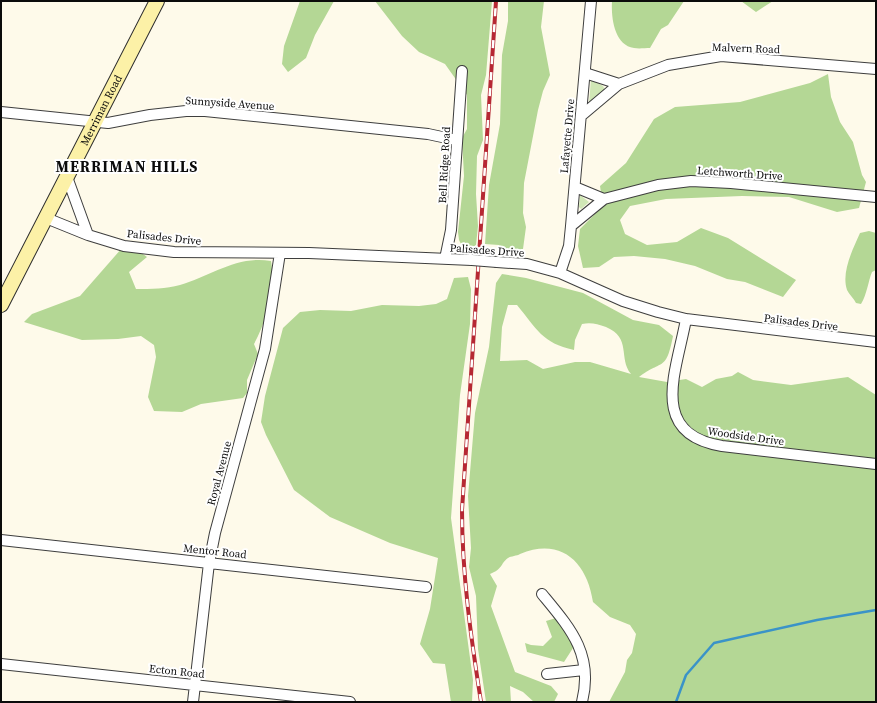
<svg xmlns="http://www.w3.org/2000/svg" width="877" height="703" font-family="'Source Serif 4',serif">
<rect width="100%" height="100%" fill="#fefaea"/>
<path fill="#d0e7b5" d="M591 79 603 86 605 90 589 104Z
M580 195 589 202 581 209 579 207Z"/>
<path fill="#b4d795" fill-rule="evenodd" d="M300 1H334L315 35 306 58 288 72 282 64 284 46Z
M375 1H492L486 75 481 95 483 140 477 156 476 194 478 226 476 245 469 250 463 248 459 240 458 232 464 176 462 138 467 129V95L445 64 419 52 402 36Z
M508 1H544L541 27 550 75 543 91 538 110 524 183 523 213 526 227 523 249C517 253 512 253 504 252L499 245 485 244 489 185 500 124 502 55 508 21Z
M612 1H684L668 25 661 29 650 48C645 48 639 49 634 48 614 45 611 17 612 1Z
M741 1H773L756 12Z
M828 74 831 97 840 122 853 142 862 175 866 182 859 208 837 212 789 197 742 196 666 199 630 206 620 220 625 234 647 245 677 242 701 228 728 238 796 280 783 297 745 282 727 279 695 266 665 259 634 256 614 257 599 267 583 268 578 246 580 229 603 206 600 186 626 163 654 119 675 107 740 102 810 83Z
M869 231 876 233V270L872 272C868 282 867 294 861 304L856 303C854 299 849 294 847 290 841 272 853 249 860 233Z
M133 247 147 257 129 272 136 289C151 289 166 289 180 285 211 276 237 255 271 261 276 288 267 320 254 344L258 354 247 380V393L243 398 201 404 182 412 154 411 148 397 156 357 154 345 141 336 118 339 82 340 24 322 32 314 80 296 122 248Z
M502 274 526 278 583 293 633 320 659 325 673 336C666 372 663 359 639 377L667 382 686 379 702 387 716 379 732 376 738 372 753 380 791 385 848 377 876 395V702H609L625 672 627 660 632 653 636 634 630 625 610 617 593 602C587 562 561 537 520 554 517 556 511 556 508 558 500 564 503 569 490 574L497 586 491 606 515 672 551 686 558 694 554 702H534L523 692 510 686 511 702H486L478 649 476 596 469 567 471 548 468 496 475 413 489 347 496 283ZM508 305H517C537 329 542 343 574 350L575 340 582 324C591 322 597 324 606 327 632 338 618 358 631 374L590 362H575L543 369 527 360 500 361 502 327Z
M468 277 471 289 470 324 460 395 451 518 473 680 472 702H451L445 664 433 663 420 644 430 609 438 558 390 543 330 517 294 490 266 435 261 422 265 396 283 328 300 312 320 310 351 311 382 305 419 306 436 304 447 299 454 278Z
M556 618 570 631 573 648 564 662 527 652 525 643 531 645 543 646 552 637 546 621Z"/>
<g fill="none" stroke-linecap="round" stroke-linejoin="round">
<path stroke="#3a93c8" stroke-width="2.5" d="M676 702 686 675 714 643 817 620 876 610"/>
<g stroke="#3e3e3e" stroke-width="12">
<path id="minor" d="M585 73 619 84 668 65 721 56 876 69
M1 112 108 123 150 115 186 111H205L428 134 456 140
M581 116 619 84
M67 177 88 235 124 246 174 252 309 253 472 260
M575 187 604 199 658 185 691 181 731 183 876 197
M46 218 88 235
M571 226 604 199
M445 259 451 230 462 71
M497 262 527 264 560 273 623 301 658 312 686 319 876 342
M560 273 569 246 571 226 591 1
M686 319C677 370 647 434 722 446L876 464
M1 540 426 587
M542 594C570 628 594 654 582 702
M1 664 350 702
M547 674 584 670
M193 702 209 563 215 533 265 349 280 253"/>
</g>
<g stroke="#2d2d2d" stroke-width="16">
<g id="secondary">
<path id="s1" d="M1 305 157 1"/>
</g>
</g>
<use href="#minor" stroke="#fff" stroke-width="10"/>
<use href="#secondary" stroke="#fcf1a7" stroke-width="14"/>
<g stroke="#b62833" stroke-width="4">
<path id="rail" d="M481 702C471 638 462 575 462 510L496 1"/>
</g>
<use href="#rail" stroke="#fff" stroke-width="2.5" stroke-dasharray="8" stroke-linecap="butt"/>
<g stroke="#3e3e3e" stroke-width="12" stroke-linecap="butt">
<path id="minor-bridge" d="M472 260 497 262"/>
</g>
<use href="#minor-bridge" stroke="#fff" stroke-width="10"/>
</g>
<g text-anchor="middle" stroke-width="4" stroke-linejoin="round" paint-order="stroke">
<g font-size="11" fill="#0b0b0b" stroke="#fff">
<text transform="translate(746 48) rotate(2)" y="4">Malvern Road</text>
<text transform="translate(230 103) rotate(4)" y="4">Sunnyside Avenue</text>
<text dy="4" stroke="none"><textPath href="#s1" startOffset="219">Merriman Road</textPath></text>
<text transform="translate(567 136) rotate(-85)" y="4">Lafayette Drive</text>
<text transform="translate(444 165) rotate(-87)" y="4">Bell Ridge Road</text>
<text transform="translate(740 173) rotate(4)" y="4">Letchworth Drive</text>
<text transform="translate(164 237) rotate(6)" y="4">Palisades Drive</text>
<text transform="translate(487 250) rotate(4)" y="4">Palisades Drive</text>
<text transform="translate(801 322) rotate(7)" y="4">Palisades Drive</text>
<text transform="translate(746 436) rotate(8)" y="4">Woodside Drive</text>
<text transform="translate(219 473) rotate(-75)" y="4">Royal Avenue</text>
<text transform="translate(215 551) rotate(6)" y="4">Mentor Road</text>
<text transform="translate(177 671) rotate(6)" y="4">Ecton Road</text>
</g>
<g font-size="15" font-weight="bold" letter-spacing="1" fill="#0b0b0b" stroke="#fff">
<text x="127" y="172">MERRIMAN HILLS</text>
</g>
</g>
<rect width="877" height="703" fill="none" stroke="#0b0b0b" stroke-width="4"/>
</svg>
